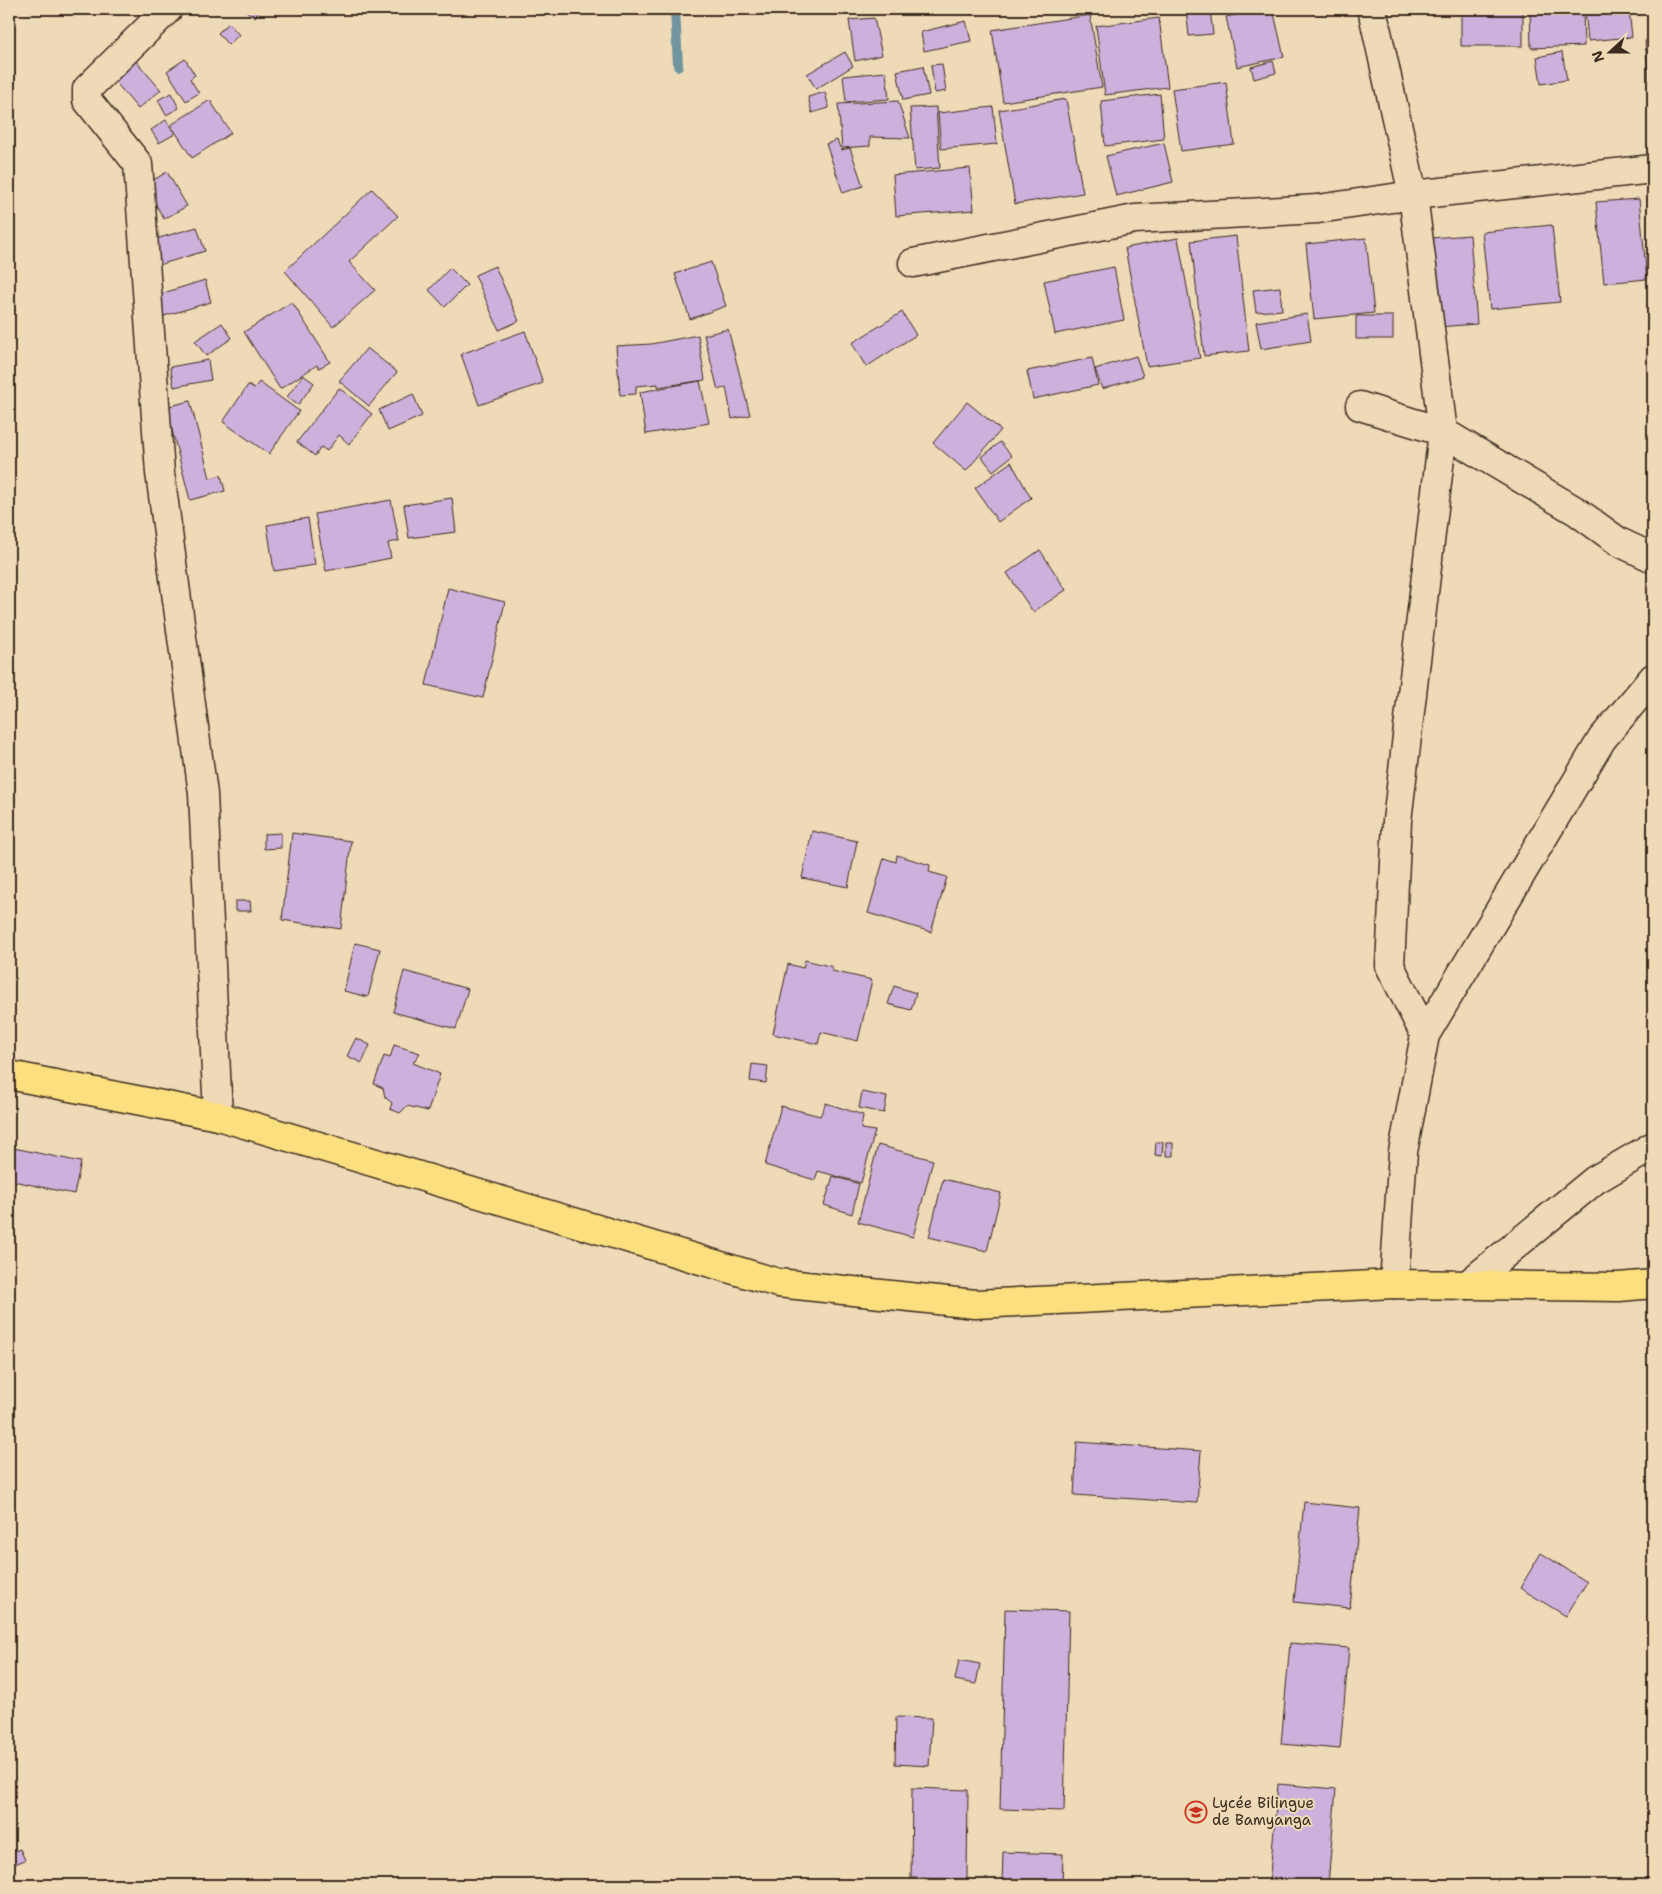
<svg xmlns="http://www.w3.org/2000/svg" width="1662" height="1894" font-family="'Shantell Sans',sans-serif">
<rect width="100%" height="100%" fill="#efdab8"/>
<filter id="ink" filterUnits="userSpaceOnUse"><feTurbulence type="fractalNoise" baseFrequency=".02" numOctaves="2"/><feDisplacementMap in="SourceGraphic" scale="10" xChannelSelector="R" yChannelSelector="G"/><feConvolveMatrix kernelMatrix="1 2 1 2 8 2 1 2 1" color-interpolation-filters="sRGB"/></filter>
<g filter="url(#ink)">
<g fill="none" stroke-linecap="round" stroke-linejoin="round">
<path stroke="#70959e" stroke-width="10" d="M675 9 678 66"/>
</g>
<path fill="#ceb0dc" stroke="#3b2a1e" d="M244 9H262L254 18Z
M531 9H544L534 14Z
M574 9H588V10L577 15Z
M1186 9H1210L1213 34 1189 36Z
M1263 9H1273L1284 57 1237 67 1226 17Z
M1461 9H1523V46H1461Z
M1530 9H1583L1584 46 1531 48Z
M1585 9H1629L1632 37 1588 41Z
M1647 9H1653V37L1650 38Z
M1090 15 1102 87 1003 102 992 30Z
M874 18 882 55 855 61 849 20Z
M1159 18 1168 87 1105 95 1096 26Z
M966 21 971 41 924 51 921 32Z
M229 23 239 35 228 45 218 33Z
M1653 40V123L1645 41Z
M845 52 853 66 816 89 807 74Z
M1562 52 1567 80 1541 84 1537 57Z
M129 53 161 90 138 109 107 72Z
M185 59 195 75 190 79 199 93 186 101 167 71Z
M1273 61 1276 73 1254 79 1251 67Z
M942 64 946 91 935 93 931 65Z
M923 66 929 95 903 100 897 71Z
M886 72 889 99 846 102 843 76Z
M1226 82 1234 144 1181 151 1172 89Z
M825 92 829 108 812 113 808 97Z
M171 93 179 108 166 115 158 100Z
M1160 94 1164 139 1105 146 1101 101Z
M1066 99 1083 193 1015 204 999 110Z
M210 100 231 133 192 158 171 125Z
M898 101 910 138 870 137V146L842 148 838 104Z
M936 107 940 168 915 170 910 108Z
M993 107 997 144 941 149 938 113Z
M166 120 175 134 159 143 151 130Z
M837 140 841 150 850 148 863 186 843 193 826 144Z
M1164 143 1173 182 1116 196 1106 156Z
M970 168 974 210 896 216 893 175Z
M167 172 187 206 164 219 145 185Z
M372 189 398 216 349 262 375 290 333 327 285 271Z
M1639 199 1647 279 1604 283 1596 202Z
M1552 225 1560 302 1490 309 1482 232Z
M197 227 205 251 159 265 152 240Z
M1470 235 1477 324 1437 327 1430 238Z
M1236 236 1249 351 1204 356 1191 241Z
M1178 238 1200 358 1147 366 1125 248Z
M1366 238 1374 313 1314 319 1306 244Z
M711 262 726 306 690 319 675 274Z
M495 266 519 321 499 330 475 275Z
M1114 267 1124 320 1055 334 1044 281Z
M450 268 467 285 445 307 429 290Z
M205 280 211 302 164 316 157 295Z
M1280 287 1282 310 1256 312 1253 290Z
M292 302 330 362 319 368 317 365 280 389 244 332Z
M902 312 916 335 866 367 852 343Z
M1307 314 1311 341 1261 349 1256 322Z
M1356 316H1393V339H1356Z
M222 323 232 338 206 356 195 341Z
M728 329 750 415 732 419 726 387 718 390 704 335Z
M525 331 543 383 479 405 461 354Z
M698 335 705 380 658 387V384L636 386V394L620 395 616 346 651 344Z
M367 348 397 372 369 406 339 381Z
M1136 356 1143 376 1102 389 1095 369Z
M1092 358 1098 385 1033 399 1027 371Z
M208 360 211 380 174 387 170 367Z
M303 375 314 383 298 405 287 397Z
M700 381 709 423 646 434 640 392Z
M259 382 299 411 269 454 223 422 248 385 254 389Z
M339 388 372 414 349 444 339 435 327 451 321 447 315 456 297 442Z
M413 394 422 416 388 431 379 410Z
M190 401 210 478 221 475 225 491 190 500 166 407Z
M967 402 1001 430 966 471 933 443Z
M1000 442 1012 456 993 471 982 457Z
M1011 462 1031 498 998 522 975 488Z
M452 498 456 532 409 538 404 505Z
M391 500 399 541 388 543 391 558 326 571 315 514Z
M308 518 315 565 274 571 267 525Z
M1040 550 1066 590 1033 612 1007 573Z
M448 588 505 602 483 698 426 685Z
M812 831 857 841 848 887 802 878Z
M281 833V848L264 849V834Z
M292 833 351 841 341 929 282 920Z
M897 855 930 865 929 872 947 877 931 932 868 913 884 858 896 862Z
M235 901H250L251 911H235Z
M355 943 380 949 368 997 344 991Z
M805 960 833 967 832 971 872 980 858 1041 821 1032 818 1044 773 1034 788 964 803 968Z
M404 971 468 989 456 1029 393 1012Z
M894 986 916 993 911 1010 888 1004Z
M356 1038 370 1045 362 1063 347 1056Z
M394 1045 420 1053 413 1063 440 1074 428 1111 407 1106 400 1113 390 1109 392 1103 385 1097 383 1088 374 1084 384 1056 390 1058Z
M752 1064 768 1066 766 1083 750 1081Z
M862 1092 887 1097 884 1113 859 1108Z
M826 1103 863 1115 861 1129 875 1131 861 1183 818 1171 815 1180 765 1165 781 1106 820 1116Z
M1156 1142H1163L1162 1156 1155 1155Z
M1166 1143H1173V1156H1166Z
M878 1145 933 1160 913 1237 858 1222Z
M9 1147 81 1162 74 1194 9 1180Z
M833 1176 859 1184 852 1214 824 1205Z
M943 1179 1001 1193 987 1251 929 1237Z
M1077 1442 1201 1451 1197 1503 1074 1495Z
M1304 1502 1360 1508 1350 1608 1294 1602Z
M1541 1553 1587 1582 1566 1616 1520 1588Z
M1005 1609 1069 1611 1064 1811 1000 1809Z
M1290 1643 1349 1648 1340 1749 1281 1744Z
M959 1660 980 1664 976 1684 955 1680Z
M896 1717 932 1718 929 1766 895 1764Z
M1278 1784 1336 1789 1328 1885H1269Z
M912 1788 968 1790 967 1879 911 1878Z
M20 1849 25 1860 10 1866 19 1885H9V1853Z
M1003 1852 1063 1854 1062 1885H1002Z"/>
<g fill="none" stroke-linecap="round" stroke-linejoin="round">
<g stroke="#3b2a1e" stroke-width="31">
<path id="street" d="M168 9 87 89V100L138 164 160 473 203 794 218 1116
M1372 9 1413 195 1443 432 1397 821 1390 966 1425 1035 1403 1152 1394 1284
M913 263 1135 219 1318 209 1413 195 1653 169
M1360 406 1443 432 1576 511 1619 542 1653 558
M1425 1035 1602 739 1653 678
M1467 1285 1595 1180 1653 1146"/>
</g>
<g stroke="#3b2a1e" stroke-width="31">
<path id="primary" d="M9 1075 218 1116 778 1283 975 1304 1394 1284 1619 1287 1653 1284"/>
</g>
<use href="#street" stroke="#efdab8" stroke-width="28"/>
<use href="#primary" stroke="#fce080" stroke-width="28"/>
</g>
</g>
<defs>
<g id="school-ring" transform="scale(1.125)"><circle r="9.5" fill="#efdab8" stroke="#c8321e" stroke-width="1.5"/><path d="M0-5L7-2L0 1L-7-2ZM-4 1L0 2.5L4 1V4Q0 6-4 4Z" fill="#c8321e"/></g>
</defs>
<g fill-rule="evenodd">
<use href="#school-ring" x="1196" y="1812"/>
</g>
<g text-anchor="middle" stroke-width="4" stroke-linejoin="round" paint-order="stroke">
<g font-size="15" fill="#3b2a1e" stroke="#efdab8" text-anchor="start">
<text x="1212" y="1808">Lycée Bilingue<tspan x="1212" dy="17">de Bamyanga</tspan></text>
</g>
</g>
<rect width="1662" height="1894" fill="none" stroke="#efdab8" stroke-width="30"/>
<rect x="15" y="15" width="1632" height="1864" fill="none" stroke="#3b2a1e" stroke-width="2" filter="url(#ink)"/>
<g transform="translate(1610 52) rotate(249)" stroke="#efdab8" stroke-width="4" paint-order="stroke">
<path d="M0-4L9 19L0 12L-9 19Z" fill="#3b2a1e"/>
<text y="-8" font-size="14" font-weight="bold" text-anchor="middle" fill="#3b2a1e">N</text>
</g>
</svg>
